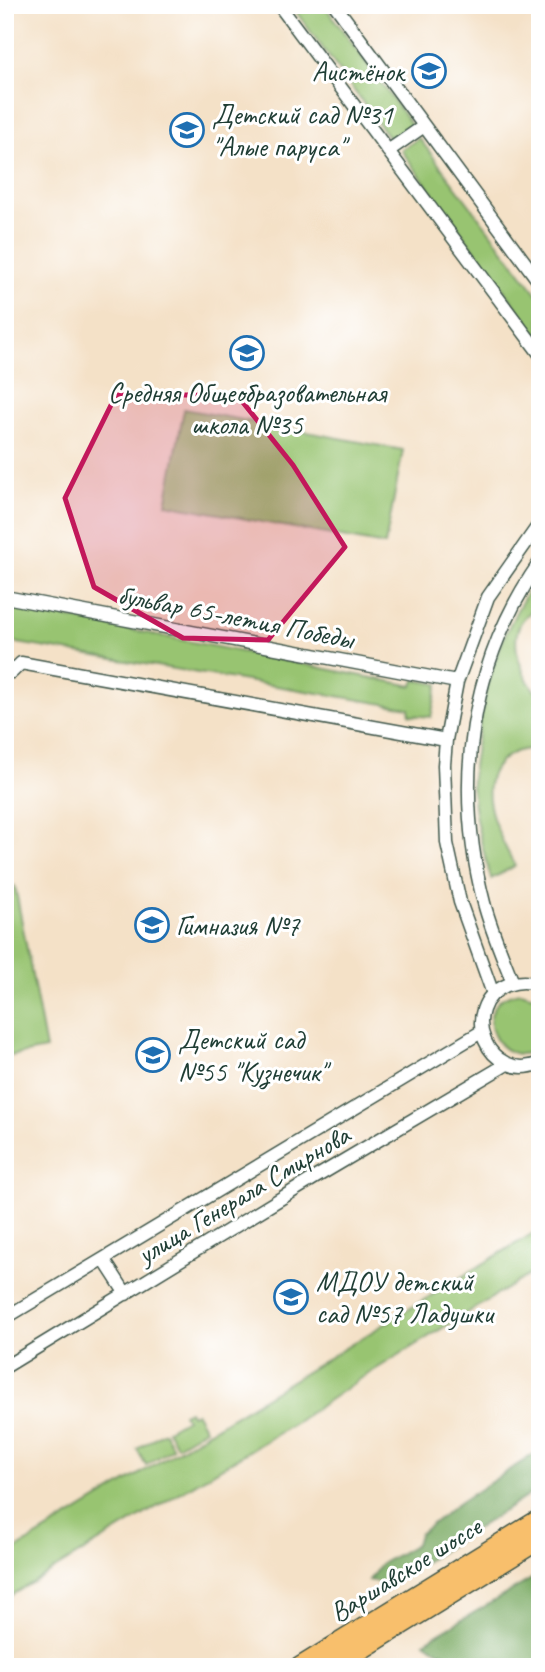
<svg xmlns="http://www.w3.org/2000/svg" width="545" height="1672" font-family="Caveat,sans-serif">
<rect width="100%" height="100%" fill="#fff"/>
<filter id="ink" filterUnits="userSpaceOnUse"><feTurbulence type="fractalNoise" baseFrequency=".0143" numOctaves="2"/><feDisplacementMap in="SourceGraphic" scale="14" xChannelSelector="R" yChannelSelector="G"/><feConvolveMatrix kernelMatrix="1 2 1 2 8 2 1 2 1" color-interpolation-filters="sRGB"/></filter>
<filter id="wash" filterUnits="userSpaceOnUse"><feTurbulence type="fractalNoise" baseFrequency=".00686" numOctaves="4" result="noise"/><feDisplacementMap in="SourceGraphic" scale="28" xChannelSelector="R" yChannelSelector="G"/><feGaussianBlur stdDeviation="1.57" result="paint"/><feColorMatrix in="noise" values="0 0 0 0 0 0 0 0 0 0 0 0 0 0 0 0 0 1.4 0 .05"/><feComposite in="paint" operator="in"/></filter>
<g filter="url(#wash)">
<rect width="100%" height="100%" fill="#f4e1c7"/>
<path fill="#98c471" stroke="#5c8052" stroke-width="2" d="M291 5H324L413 127 392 142Z
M419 138 540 298V339L401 150Z
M184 409 403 450 385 545 166 504Z
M540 573V604C533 610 524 616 520 624 509 647 524 680 540 697V747C531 749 521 749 513 753 466 777 498 833 515 866L491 879C483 849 473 816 472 785 471 773 474 759 476 747 484 684 502 626 540 573Z
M5 605 413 686 415 680 438 684 431 717 410 715 409 708 5 641Z
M15 886 46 1049 5 1057V888Z
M521 992 540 998V1047C499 1077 463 1000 521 992Z
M540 1229V1268L360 1379 295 1423 5 1599V1556Z
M189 1411 191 1415 196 1413 205 1429 177 1446 167 1430 186 1419 183 1414Z
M164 1432 173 1448 146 1465 137 1449Z"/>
<path fill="#7aaa63" stroke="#4c744c" stroke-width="2" d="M540 1450V1488L406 1574 382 1583 369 1580 381 1564 416 1544 419 1534 459 1503Z
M540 1574V1667H467L424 1642Z"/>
</g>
<g filter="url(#ink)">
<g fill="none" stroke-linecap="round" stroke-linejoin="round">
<g stroke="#3f564a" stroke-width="15">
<path id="street" d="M279 5 540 354
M335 5 540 283
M388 151 424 126
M5 597 457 682
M5 670 12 672 21 663 446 740
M513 983C503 957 491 930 484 903 453 784 469 664 540 562
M540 985C529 981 518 981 507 985 455 1007 489 1085 540 1063
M493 994 460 902 447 843 444 765 446 740 457 682 488 597 540 523
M104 1260 126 1294
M5 1318 481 1032
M5 1367 316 1177 507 1064"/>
</g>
<g stroke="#3f564a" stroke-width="22">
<path id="primary" d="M300 1667 540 1519
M333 1667 540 1539"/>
</g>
<use href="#street" stroke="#fff" stroke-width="12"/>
<use href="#primary" stroke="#f8bf6c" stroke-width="19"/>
</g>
</g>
<path fill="#c2185b" fill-opacity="0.2" stroke="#c2185b" stroke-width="5" stroke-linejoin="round" d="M116 395H237L293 465 345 547 268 640 183 638 94 587 65 498Z"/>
<defs>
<g id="school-ring" transform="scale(1.75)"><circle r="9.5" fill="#fff" stroke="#1f6fb2" stroke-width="1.5"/><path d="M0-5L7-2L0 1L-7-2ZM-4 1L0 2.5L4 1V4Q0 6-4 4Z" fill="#1f6fb2"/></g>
</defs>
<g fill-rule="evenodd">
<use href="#school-ring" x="429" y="71"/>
<use href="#school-ring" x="187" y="130"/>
<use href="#school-ring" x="247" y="353"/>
<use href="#school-ring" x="152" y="925"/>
<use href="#school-ring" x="153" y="1055"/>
<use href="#school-ring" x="291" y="1297"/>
</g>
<g text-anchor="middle" stroke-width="6" stroke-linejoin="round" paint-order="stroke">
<g font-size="28" fill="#1f3d34" stroke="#fff" text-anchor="start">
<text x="404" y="81" text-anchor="end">Аистёнок</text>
<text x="212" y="124">Детский сад №31<tspan x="212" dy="32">"Алые паруса"</tspan></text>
<text x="247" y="402" text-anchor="middle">Средняя Общеобразовательная<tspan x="247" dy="32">школа №35</tspan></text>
<text x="176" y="935">Гимназия №7</text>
<text x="178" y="1049">Детский сад<tspan x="178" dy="32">№55 "Кузнечик"</tspan></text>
<text x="316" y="1291">МДОУ детский<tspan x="316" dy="32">сад №57 Ладушки</tspan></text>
</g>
<g font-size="28" fill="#1f3d34" stroke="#fff">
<text transform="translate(236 616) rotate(11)" y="10">бульвар 65-летия Победы</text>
<text transform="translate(243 1194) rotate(-31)" y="10">улица Генерала Смирнова</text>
<text transform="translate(405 1569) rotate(-32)" y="10">Варшавское шоссе</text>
</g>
</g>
<rect width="545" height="1672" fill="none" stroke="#fff" stroke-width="28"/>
</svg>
